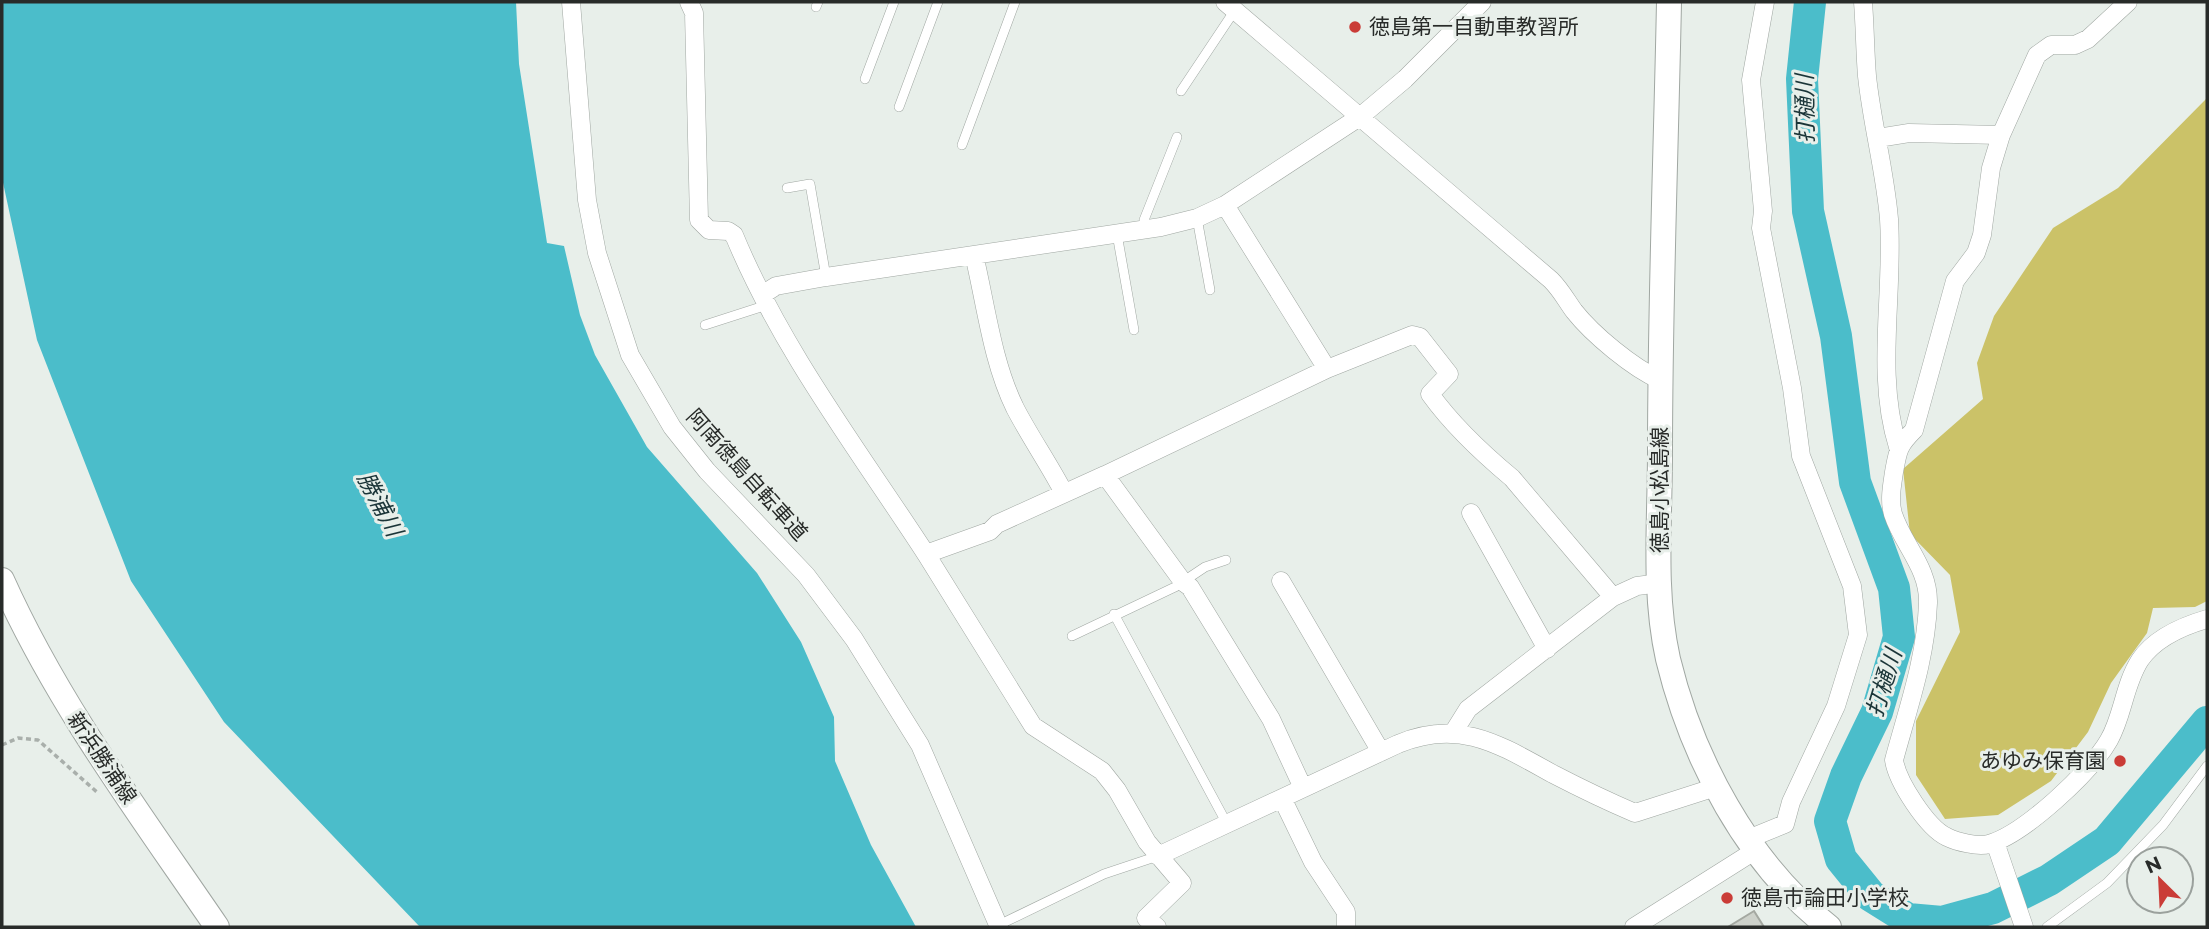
<svg xmlns="http://www.w3.org/2000/svg" width="2209" height="929" font-family="Montserrat,'Noto Sans JP',sans-serif">
<rect width="100%" height="100%" fill="#e8efea"/>
<path fill="#cbc268" d="M2207 98V601L2195 607 2153 608 2147 633 2111 683 2088 732 2051 781 1998 815 1945 819 1916 775V721L1960 632 1950 575 1910 534 1903 469 1983 399 1977 363 1994 316 2053 228 2118 188Z"/>
<path fill="#4bbdca" d="M2 2H516L519 64 547 243 564 246 580 315 595 355 647 447 757 573 801 642 834 717 835 761 871 845 916 927H420L224 722 131 581 37 340 2 178Z"/>
<g fill="none" stroke-linecap="round" stroke-linejoin="round">
<path stroke="#4bbdca" stroke-width="32" d="M1810 2 1802 79 1808 211 1836 336 1855 482 1894 588 1899 637 1877 712 1846 776 1830 821 1841 859 1871 896 1908 919 1942 922 1993 908 2049 880 2107 841 2207 722"/>
</g>
<path fill="#cdd1ca" stroke="#a4a8a1" stroke-width="2" d="M1754 911 1764 927H1728Z"/>
<g fill="none" stroke-linecap="round" stroke-linejoin="round">
<g stroke="#a0a7a2" stroke-width="10">
<path id="lane" d="M816 7 818 2
M865 79 894 2
M1181 91 1235 10
M899 107 938 2
M962 145 1015 2
M787 188 810 184 826 277
M1197 218 1210 290
M1145 229 1144 220 1177 137
M1117 234 1134 330
M705 325 767 305
M1114 614 1226 822
M1072 636 1175 587 1205 567 1226 560
M1007 921 1104 874 1158 856
M2047 927 2107 883 2163 825 2207 766"/>
</g>
<g stroke="#a0a7a2" stroke-width="19">
<path id="street" d="M571 2 587 200 597 253 630 355 672 427 707 471 806 575 854 639 920 745 999 927
M689 2 694 13 699 220 709 230 728 231 734 235C781 349 859 451 926 554L990 531 997 524 1105 475 1183 582 1190 587 1271 719 1303 788
M1225 2 1551 280C1561 290 1566 300 1574 311 1593 335 1633 368 1660 380
M1482 2 1405 79 1361 116 1225 205 1327 369 1412 335 1420 337 1449 374 1430 394C1453 426 1482 453 1512 478L1613 597
M1863 2C1865 27 1865 52 1867 76 1872 124 1885 171 1889 219 1894 294 1875 374 1898 447
M2001 135 1991 168 1982 235 1976 253 1955 281 1914 430C1898 446 1898 450 1894 472 1892 486 1889 500 1893 514 1903 545 1929 568 1928 603 1926 658 1908 708 1894 760 1897 781 1927 828 1947 837 1957 842 1978 847 1989 844 2024 834 2091 772 2109 740 2123 716 2124 685 2140 660 2155 638 2183 626 2207 619
M1878 138 1909 133 2001 135 2037 55 2051 45H2075L2088 39 2128 2
M974 255C986 305 992 361 1015 408 1030 437 1049 464 1064 493
M762 295 776 286 826 277 1161 227 1197 218 1225 205
M1105 475 1327 369
M1471 513 1547 649
M926 554 1033 726 1102 771 1117 790 1147 842 1182 883 1146 918 1157 927
M1281 581 1381 752
M1453 733 1468 709 1613 597 1637 586 1660 583
M1282 798 1313 862 1346 912V927
M1748 839 1785 824 1791 802 1836 706 1858 635 1852 586 1801 456 1792 388 1761 228 1763 211 1751 80 1765 2
M1995 842 2024 927
M1158 856 1398 744C1460 718 1500 745 1553 774 1580 788 1607 801 1635 813L1716 787
M1634 927 1756 850"/>
</g>
<g stroke="#a0a7a2" stroke-width="26">
<path id="secondary" d="M1669 2C1666 152 1660 302 1660 452 1660 520 1653 592 1668 659 1692 758 1747 863 1829 927
M2 580C58 705 140 814 217 927"/>
</g>
<path stroke="#a9afab" stroke-width="3.5" stroke-dasharray="5 3.5" stroke-linecap="butt" d="M2 745 18 738 38 740 98 793"/>
<use href="#lane" stroke="#fff" stroke-width="9"/>
<use href="#street" stroke="#fff" stroke-width="18"/>
<use href="#secondary" stroke="#fff" stroke-width="24"/>
</g>
<g fill="#ca3c37" stroke="#e8efea" stroke-width="2.5">
<circle cx="1355" cy="27" r="7"/>
<circle cx="2120" cy="761" r="7"/>
<circle cx="1727" cy="898" r="7"/>
</g>
<g text-anchor="middle" stroke-width="6" stroke-linejoin="round" paint-order="stroke">
<g font-size="21" fill="#282b29" stroke="#e8efea" text-anchor="start">
<text x="1369" y="34">徳島第一自動車教習所</text>
<text x="2106" y="768" text-anchor="end">あゆみ保育園</text>
<text x="1741" y="905">徳島市論田小学校</text>
</g>
<g font-size="21" fill="#282b29" stroke="#e8efea">
<text transform="translate(747 475) rotate(48)" y="7">阿南徳島自転車道</text>
<text transform="translate(1660 490) rotate(-90)" y="7">徳島小松島線</text>
<text transform="translate(102 758) rotate(56)" y="7">新浜勝浦線</text>
</g>
<g font-size="23" font-style="italic" fill="#1b3538" stroke="#e8efea">
<text transform="translate(1805 109) rotate(-91)" y="8">打樋川</text>
<text transform="translate(380 504) rotate(62)" y="8">勝浦川</text>
<text transform="translate(1884 683) rotate(-73)" y="8">打樋川</text>
</g>
</g>
<rect width="2209" height="929" fill="none" stroke="#282b29" stroke-width="7"/>
<g transform="translate(2160 880) rotate(336)"><circle r="33" fill="#e8efea" stroke="#9ba19d" stroke-width="2"/>
<path d="M0-5L12 26L0 18L-12 26Z" fill="#ca3c37"/>
<text y="-10" font-size="19" font-weight="bold" text-anchor="middle" fill="#282b29">N</text>
</g>
</svg>
